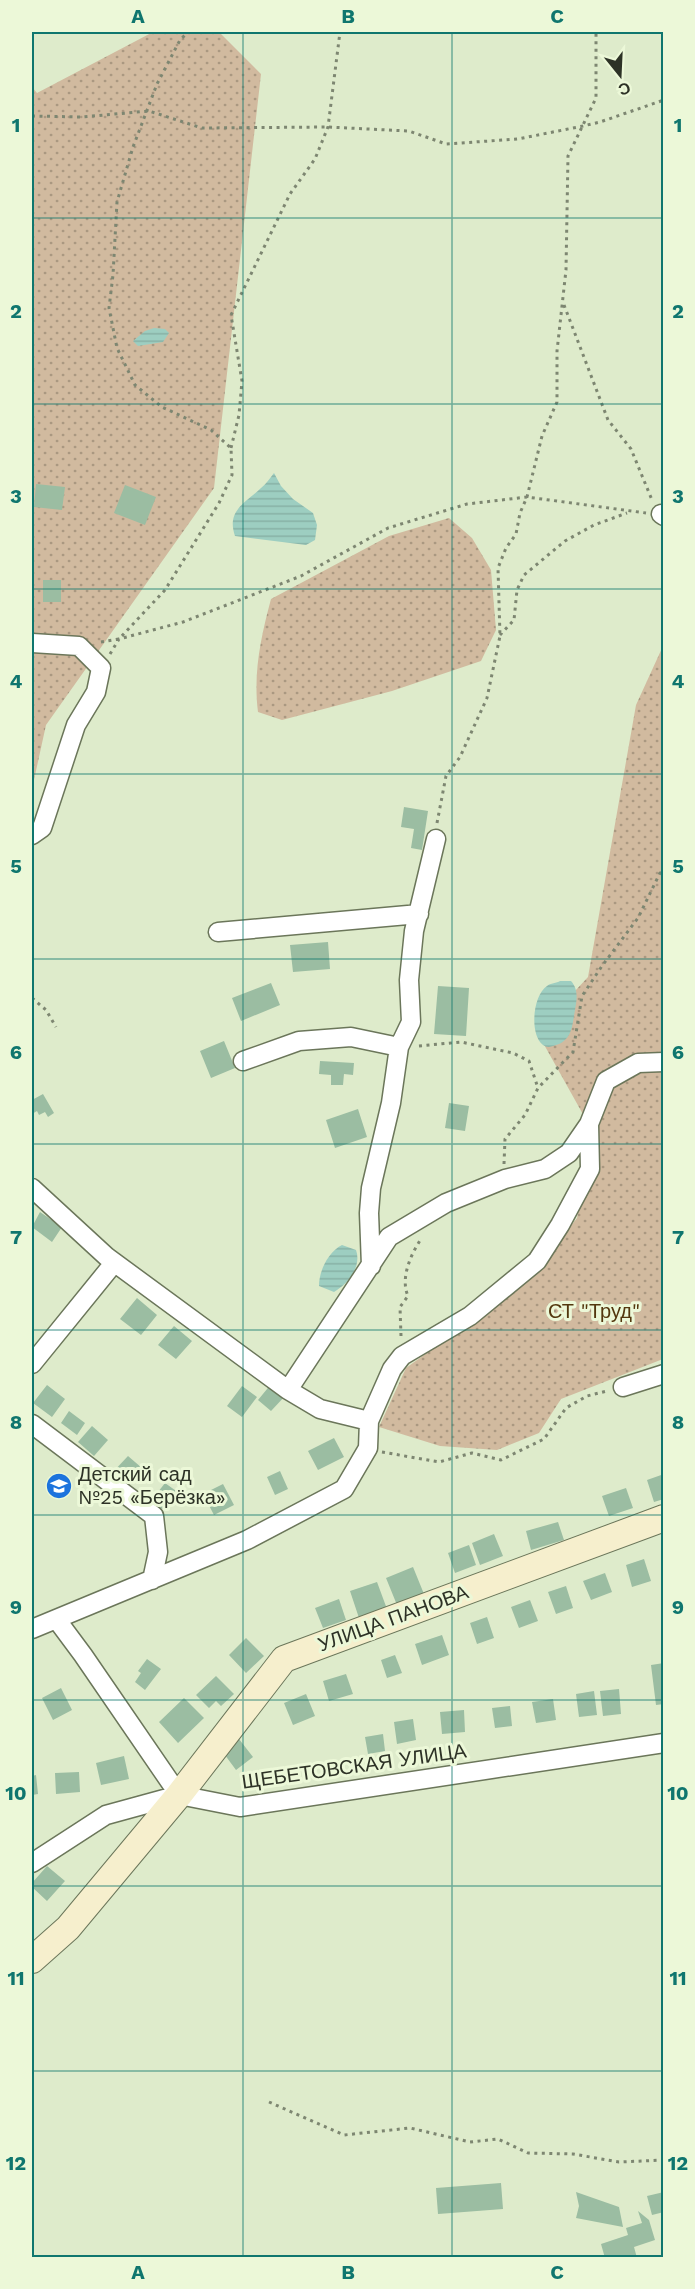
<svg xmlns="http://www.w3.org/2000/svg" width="695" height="2289" font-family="'Work Sans',sans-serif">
<defs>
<pattern id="garden-dots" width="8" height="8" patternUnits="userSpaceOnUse" patternTransform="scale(1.5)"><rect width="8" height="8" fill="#d1ba9f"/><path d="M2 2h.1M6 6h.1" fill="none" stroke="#aa9881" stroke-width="1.8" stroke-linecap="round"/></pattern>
<pattern id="water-rules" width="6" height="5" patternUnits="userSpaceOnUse" patternTransform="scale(1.5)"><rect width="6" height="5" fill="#9dcec1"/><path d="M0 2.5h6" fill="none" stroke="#88b1a6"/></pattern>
</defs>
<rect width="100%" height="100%" fill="#deebcb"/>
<path fill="url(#garden-dots)" d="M153 32H219L261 74 214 488 46 725 32 789V87L37 93Z
M449 518 472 538 491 570 496 630 481 661 392 691 282 720 258 712C253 673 261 636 271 599L389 536Z
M663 646V1359L561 1399 539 1433 497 1450 440 1446 379 1427 406 1368 532 1277 577 1218 594 1134 537 1032 588 977 636 705Z"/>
<path fill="url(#water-rules)" d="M154 328 165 329 169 333 163 342 138 346 133 341 145 331Z
M274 473 281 486 293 499 313 513 317 525 315 540 306 545 235 536C226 510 246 503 261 488 266 484 270 478 274 473Z
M560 981H571C580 991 576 1003 574 1016 572 1029 570 1041 556 1045 551 1047 547 1048 543 1045 529 1034 533 995 547 986 550 983 557 983 560 981Z
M342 1245 356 1250C362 1266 348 1284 334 1292L319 1286C319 1271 328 1252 342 1245Z"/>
<path fill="#9bbda2" d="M36 484 65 487 62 510 34 507Z
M125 485 156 497 145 525 114 513Z
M43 580H61V602H43Z
M404 807 428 811 422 850 411 848 414 829 401 827Z
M328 942 330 969 293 972 290 945Z
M271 983 280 1005 241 1021 232 998Z
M438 986 469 988 466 1036 434 1034Z
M224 1041 235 1068 211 1078 200 1051Z
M320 1061 354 1063 353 1075 344 1074 343 1085H331V1075L319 1074Z
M43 1094 54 1113 48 1117 45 1112 39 1115 37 1111 32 1114V1100Z
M449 1103 469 1106 465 1131 445 1128Z
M358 1109 367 1137 335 1148 326 1120Z
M40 1212 62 1227 52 1242 32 1227Z
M137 1298 157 1315 141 1335 120 1319Z
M174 1326 192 1341 176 1359 158 1345Z
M272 1383 286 1395 271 1411 258 1400Z
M47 1385 65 1399 52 1417 33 1403Z
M242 1386 257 1397 242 1417 227 1406Z
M69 1411 85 1423 77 1435 61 1423Z
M92 1426 108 1440 94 1456 78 1442Z
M334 1438 344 1457 318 1470 308 1451Z
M128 1456 142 1468 127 1485 113 1472Z
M280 1471 288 1489 275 1495 267 1477Z
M664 1474V1499L654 1502 647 1480Z
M165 1483 179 1493 165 1511 151 1501Z
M223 1484 234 1505 214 1515 203 1494Z
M626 1488 633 1508 609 1516 602 1496Z
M558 1522 564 1540 531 1550 526 1531Z
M494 1534 503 1556 480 1565 472 1543Z
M469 1545 476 1565 455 1573 448 1553Z
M644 1559 651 1581 632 1587 626 1565Z
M413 1567 424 1594 397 1605 386 1578Z
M605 1573 612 1592 591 1600 583 1581Z
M377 1582 387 1609 359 1618 350 1591Z
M566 1586 573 1608 556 1614 548 1592Z
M339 1599 346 1620 323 1628 315 1608Z
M530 1600 538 1621 519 1628 511 1607Z
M487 1617 494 1638 477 1644 470 1623Z
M442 1635 449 1655 422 1665 415 1644Z
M246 1638 264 1656 246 1673 229 1655Z
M395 1655 402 1673 387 1678 381 1660Z
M147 1659 161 1669 145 1690 135 1682 141 1673 138 1671Z
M664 1663V1704L656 1705 651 1665Z
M346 1674 353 1694 329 1701 323 1681Z
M216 1676 234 1694 221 1706 216 1701 209 1708 196 1695Z
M61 1688 72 1710 53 1720 42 1698Z
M619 1689 621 1714 603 1716 600 1691Z
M594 1691 597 1715 579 1717 576 1694Z
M306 1694 315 1716 293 1725 284 1703Z
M184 1698 204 1718 178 1743 159 1722Z
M553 1699 556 1720 536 1723 532 1702Z
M510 1706 512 1726 495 1728 492 1708Z
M464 1710 465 1732 442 1734 440 1712Z
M413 1719 416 1740 397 1744 394 1722Z
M383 1734 385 1751 368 1754 365 1737Z
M239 1739 253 1757 236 1770 222 1751Z
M124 1756 129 1779 101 1785 96 1763Z
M79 1772 80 1792 56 1794 55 1773Z
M36 1775 38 1794 32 1795V1776Z
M47 1866 65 1881 47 1901 32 1887V1883Z
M501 2183 503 2209 438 2214 436 2188Z
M576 2192 619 2207 623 2227 576 2218 579 2206Z
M664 2192V2212L652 2215 647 2196Z
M638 2211 649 2220 655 2240 634 2247 637 2258H605L601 2244 628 2235 626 2228 642 2223Z"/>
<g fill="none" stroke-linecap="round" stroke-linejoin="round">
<g stroke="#6b765a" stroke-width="21">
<path id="street" d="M661 514 664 516
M32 643 79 646 101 668 96 692 76 725 42 828 32 835
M218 932 419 914
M243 1061 299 1041 351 1037 399 1047
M32 1188 107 1257 288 1390 320 1409 369 1421
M371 1266 369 1213 371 1188 391 1103 399 1047 411 1022 409 980 414 931 436 839
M32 1364 114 1263
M623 1387 664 1374
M288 1390 389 1237 446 1203 505 1179 545 1169 569 1153 589 1124
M32 1424 154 1516 158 1552 152 1580
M57 1620 83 1655 179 1795
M32 1629 247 1540 344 1489 368 1448 369 1421 392 1369 402 1356 470 1316 537 1261 560 1225 590 1169 589 1124 606 1081 638 1063 664 1062
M32 1863 106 1815 179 1795 240 1807 664 1743"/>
</g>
<g stroke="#6b765a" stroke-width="28">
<path id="secondary" d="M32 1960 68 1928 179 1795 284 1659 664 1518"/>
</g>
<path stroke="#7d8671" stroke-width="3" stroke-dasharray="3 4.5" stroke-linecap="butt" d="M32 116 82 117 149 111 202 128 328 127 409 131 446 144 518 139 583 126 600 122 664 100
M564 305 608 420 631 449 652 500
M231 448 239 415 242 381 231 315 290 194 315 159 328 127 340 32
M500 635 514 620 517 590 524 575 565 541 594 525 627 513
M101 642 119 639 165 590 219 503 232 475 231 448 211 430 162 407 135 385 117 348 109 308 113 275 117 202 133 147 157 84 180 40 188 32
M110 654 119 639 183 622 301 576 388 528 467 504 527 497 646 513
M437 823 446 776 460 757 487 698 500 636 498 568 506 548 516 534 520 513 527 497 542 436 557 402V351L566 270 568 156 596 98V32
M32 998 46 1010 56 1027
M419 1046 461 1042 513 1053 529 1061 538 1088
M504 1164 505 1139 525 1115 538 1088 573 1052 582 996 602 966 638 918 660 873 664 871
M401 1336 400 1307 408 1296C400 1278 411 1254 421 1239
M382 1452 439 1462 472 1453 501 1460 544 1439 566 1408 587 1396 607 1391
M269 2102 344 2135 410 2128 470 2142 498 2139 528 2153 573 2154 619 2162 664 2160"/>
<use href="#street" stroke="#fff" stroke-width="18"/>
<use href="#secondary" stroke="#f6efcd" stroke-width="26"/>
</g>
<path fill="none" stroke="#0f766e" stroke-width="1.5" stroke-opacity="0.55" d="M243 32V2258M452 32V2258M32 218H664M32 404H664M32 589H664M32 774H664M32 959H664M32 1144H664M32 1330H664M32 1515H664M32 1700H664M32 1886H664M32 2071H664"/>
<defs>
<g id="school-disc" transform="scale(1.35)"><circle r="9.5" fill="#1c73dd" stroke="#ecf8d8"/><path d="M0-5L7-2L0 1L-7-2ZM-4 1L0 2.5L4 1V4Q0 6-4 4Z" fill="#fff"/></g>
</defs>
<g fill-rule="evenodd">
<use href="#school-disc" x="59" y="1486"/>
</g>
<g text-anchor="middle" stroke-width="6" stroke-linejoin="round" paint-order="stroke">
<g font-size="20" fill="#53370e" stroke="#ecf8d8">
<text x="594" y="1318">СТ "Труд"</text>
</g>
<g font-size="20" fill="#2d3226" stroke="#ecf8d8" text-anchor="start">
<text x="78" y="1481">Детский сад<tspan x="78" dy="23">№25 «Берёзка»</tspan></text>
</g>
<g font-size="20" fill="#2d3226" stroke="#ecf8d8">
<text transform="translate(393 1618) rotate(-20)" y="7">УЛИЦА ПАНОВА</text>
<text transform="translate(354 1766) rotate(-8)" y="7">ЩЕБЕТОВСКАЯ УЛИЦА</text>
</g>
</g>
<rect width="695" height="2289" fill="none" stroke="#ecf8d8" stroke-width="66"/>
<g transform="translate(620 75) rotate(162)" stroke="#ecf8d8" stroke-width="4.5" paint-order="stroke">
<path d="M0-4.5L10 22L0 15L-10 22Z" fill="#2d3226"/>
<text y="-9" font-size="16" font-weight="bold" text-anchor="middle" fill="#2d3226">С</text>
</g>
<rect x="33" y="33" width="629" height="2223" fill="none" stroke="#0f766e" stroke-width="2"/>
<g font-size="20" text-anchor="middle" font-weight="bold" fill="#0f766e">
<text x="138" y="23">A</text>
<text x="348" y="23">B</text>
<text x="557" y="23">C</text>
<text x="16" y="132">1</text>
<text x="678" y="132">1</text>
<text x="16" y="318">2</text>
<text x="678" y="318">2</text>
<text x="16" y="503">3</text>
<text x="678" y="503">3</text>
<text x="16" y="688">4</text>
<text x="678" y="688">4</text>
<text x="16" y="873">5</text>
<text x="678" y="873">5</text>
<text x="16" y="1059">6</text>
<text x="678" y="1059">6</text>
<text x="16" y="1244">7</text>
<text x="678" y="1244">7</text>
<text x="16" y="1429">8</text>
<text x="678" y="1429">8</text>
<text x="16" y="1614">9</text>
<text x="678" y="1614">9</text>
<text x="16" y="1800">10</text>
<text x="678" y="1800">10</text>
<text x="16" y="1985">11</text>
<text x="678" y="1985">11</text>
<text x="16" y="2170">12</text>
<text x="678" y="2170">12</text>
<text x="138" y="2279">A</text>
<text x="348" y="2279">B</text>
<text x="557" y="2279">C</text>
</g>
</svg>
